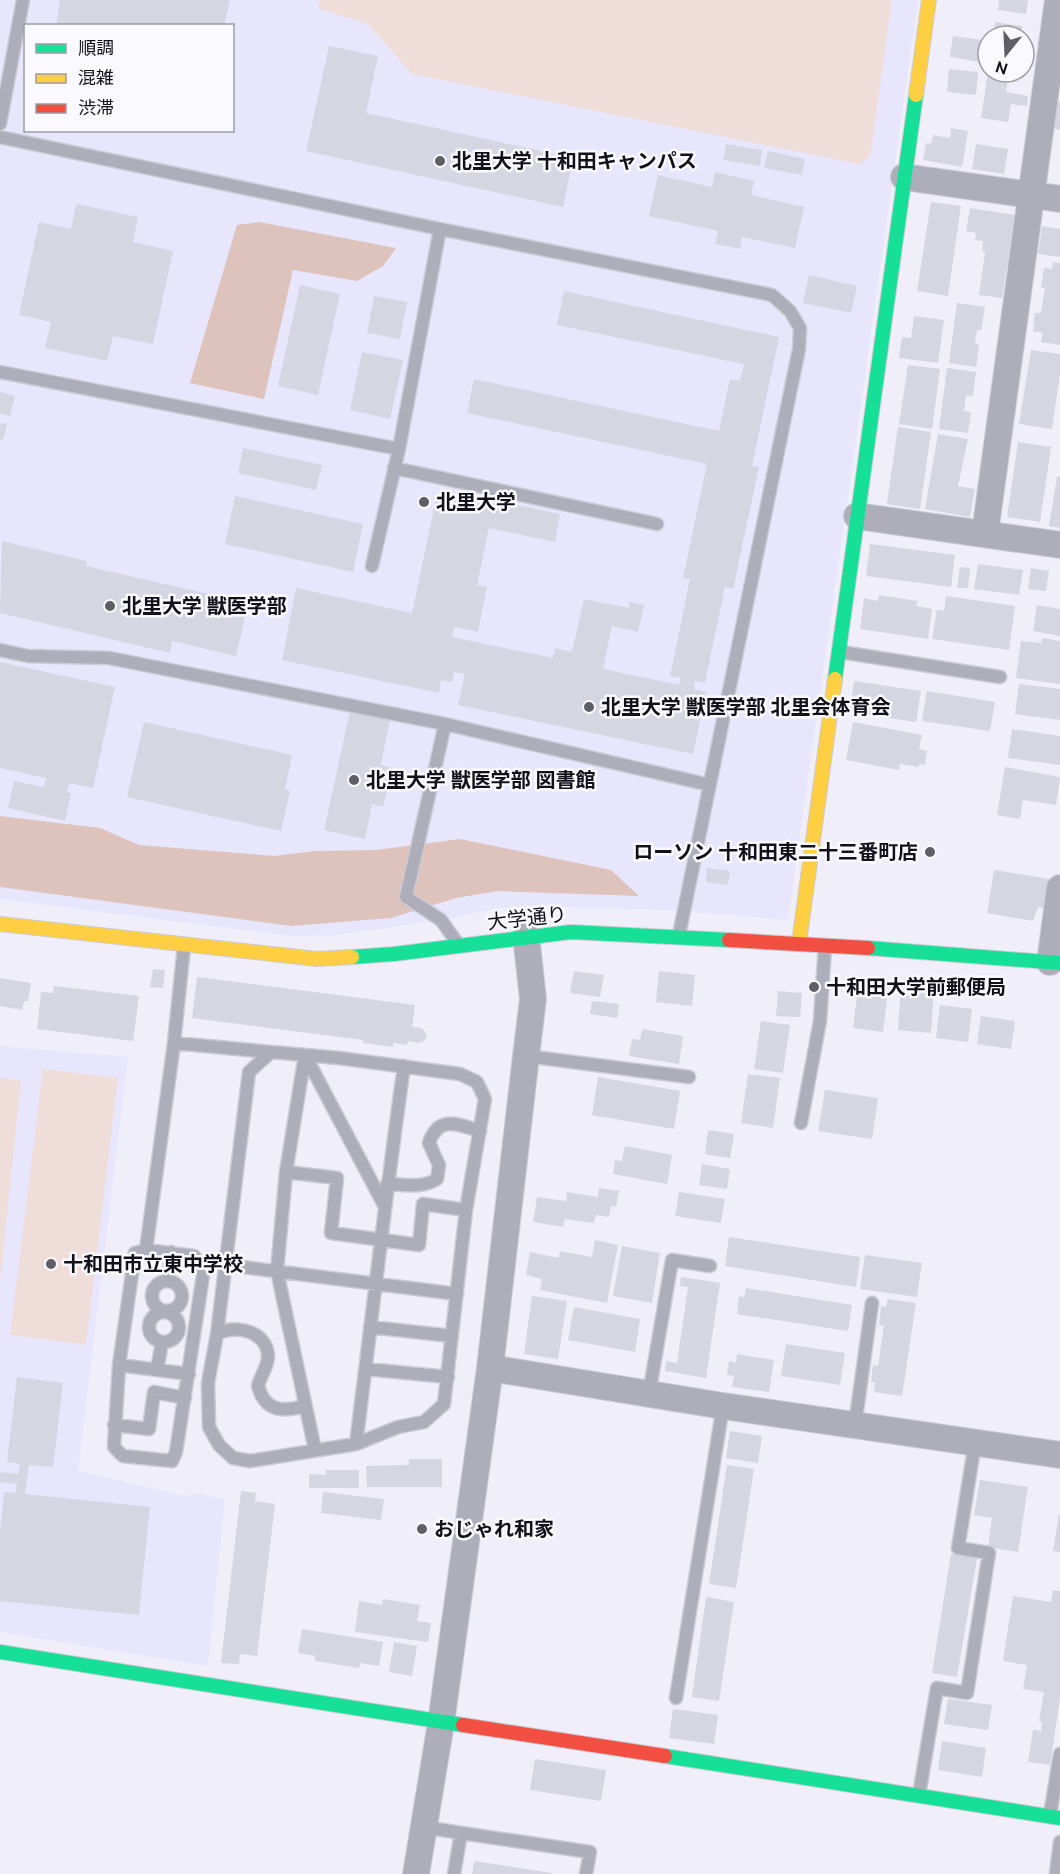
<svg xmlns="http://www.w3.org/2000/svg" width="1060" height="1874" font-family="Ubuntu,'Noto Sans JP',sans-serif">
<rect width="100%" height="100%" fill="#efeef9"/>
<path fill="#e8e6fc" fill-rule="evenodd" d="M0 0H918L788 920 669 910 509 906 441 920 336 935 294 936 0 899ZM26 26H232V130H26Z
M0 1046 128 1057 78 1471 186 1496 197 1493 225 1499 208 1666 0 1632Z"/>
<path fill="#efddd9" d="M320 0H892L870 157 859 164 412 74 368 24 318 8Z
M43 1069 118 1078 86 1345 10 1335Z
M0 1078 21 1080 0 1283Z"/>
<path fill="#ddc3bb" d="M259 222 396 248 383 266 357 281 293 270 264 399 190 383 237 225Z
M0 816 100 828 139 845 274 856 315 851 376 850 460 839 611 870 639 896 497 891 456 898 391 918 291 926 0 887Z"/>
<path fill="#d6d5e2" d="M60 0H230L224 26H56Z
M999 0H1028L1026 14 998 10Z
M995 22 1022 26 1021 36H993Z
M953 36 983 40 980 62 950 57Z
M1024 42 1034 44 1033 54 1024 52Z
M329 46 378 56 366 113 573 158 563 207 306 151Z
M949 69 978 72 976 95 947 92Z
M988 72H1009L1006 92 1028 96 1027 106 1011 104 1008 122 981 118Z
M1056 101 1060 102V130L1052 128Z
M951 128 968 131 962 167 923 160 926 143 931 144 933 135 950 138Z
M726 144 762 150 760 166 723 160Z
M976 144 1008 149 1004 174 972 169Z
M768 151 805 159 802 175 764 168Z
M715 172 754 181 751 195 804 207 795 248 742 237 740 249 715 244 718 231 649 216 658 175 712 187Z
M931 202 961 206 948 296 917 291Z
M76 204 138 217 133 242 173 251 153 344 113 336 107 361 45 348 51 322 19 315 39 222 71 229Z
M970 208 1015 215 1002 298 979 295 985 252 982 251 983 241 975 240 976 233 966 231Z
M1042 226 1060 229V257L1038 254Z
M1053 262 1060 263V345L1041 342 1043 333 1033 331 1035 313H1041L1045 288H1041L1044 268 1052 269Z
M809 275 857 286 851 313 803 303Z
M300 285 340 294 318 395 278 386Z
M564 291 779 337 752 466 759 467 733 589 725 587 705 683 695 681 694 689 706 692 693 754 458 705 465 674 454 672 452 682 441 680 439 693 282 660 296 588 412 613 437 494 488 504 489 499 560 514 555 542 489 528 477 585 487 587 478 632 454 627 452 637 553 658 555 648 572 652 584 599 629 608 630 602 644 605 638 632 612 626 603 669 679 685 681 678 670 676 690 579 683 578 707 464 467 413 474 379 719 431 730 379 740 381 744 364 557 325Z
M374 296 407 302 400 339 367 333Z
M957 303 985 307 981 330H977L975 343 979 344 976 367 949 363Z
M914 316 944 320 938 363 899 358 902 337 911 338Z
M1031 350 1060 354V374L1052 429 1019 424Z
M362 352 403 360 390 419 350 410Z
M908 365 940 369 932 429 899 424Z
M947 368 976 372 973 396 966 395 964 411 971 412 968 433 939 429Z
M0 392 15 396 10 416 0 414Z
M0 423 7 424 3 440 0 439Z
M898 427 931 432 920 509 887 504Z
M938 434 968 439 958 486 975 489 970 517 925 509Z
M1018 442 1051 447 1040 522 1007 517Z
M243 448 322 465 316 490 238 473Z
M1057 476 1060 477V528L1049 526Z
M235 496 363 524 353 572 225 544Z
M2 541 87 561 86 566 248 603 236 656 172 641 170 653 0 613Z
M870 544 955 555 951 587 866 576Z
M978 564 1023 570 1019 595 974 589Z
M960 567 970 568 968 588H957Z
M1031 568 1049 571 1046 591 1028 589Z
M879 595 918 601 916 606 932 609 928 639 860 629 864 598 878 601Z
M946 596 1015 606 1009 650 932 639 937 610 944 611Z
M1037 605 1060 609V636L1033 631Z
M1042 638 1060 641V684L1016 678 1021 641 1041 643Z
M0 662 115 687 93 788 69 783 67 792 71 793 65 821 8 808 14 781 44 787 46 778 0 768Z
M854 681 921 691 916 722 850 712Z
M1019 684 1060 689V720L1015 714Z
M927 691 995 702 990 731 922 721Z
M350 711 390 719 381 765 392 768 383 807 372 804 365 839 324 830Z
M144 722 292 755 285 789 290 791 281 831 127 797Z
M853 722 922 735 919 749 927 751 925 765 919 764V767L900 764 899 770 846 760Z
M1012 729 1060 736V765L1008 758Z
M1005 767 1060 777 1056 805 1023 800 1020 819 997 815Z
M707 868 730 871 728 885 706 882Z
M994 870 1050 879 1045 908 1038 907 1033 921 987 913Z
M153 969 165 970 163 988 150 987Z
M574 971 604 975 600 997 570 993Z
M659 971 695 975 692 1006 656 1002Z
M197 977 415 1005 412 1027 421 1028 425 1031 427 1036 424 1041 419 1043 408 1041 407 1045 393 1043V1047L363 1043V1040L192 1018Z
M0 978 31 983 28 1001H24L22 1010 0 1006Z
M901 985 934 987 931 1033 898 1030Z
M54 986 139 996 133 1041 37 1029 41 992 53 993Z
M858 987 888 991 883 1032 853 1028Z
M778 991 802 993 800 1017 776 1016Z
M592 1001 619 1004 617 1018 590 1014Z
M940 1005 972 1009 968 1042 936 1038Z
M981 1016 1015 1021 1011 1049 977 1044Z
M761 1021 790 1025 783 1073 754 1069Z
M642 1029 683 1036 679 1064 629 1056 632 1039 640 1040Z
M748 1074 780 1078 773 1128 741 1123Z
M598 1077 680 1091 674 1129 592 1115Z
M825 1090 878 1098 872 1139 818 1131Z
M708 1130 734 1134 730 1158 705 1154Z
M625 1146 672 1155 667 1184 613 1174 615 1160 622 1161Z
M702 1164 730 1169 727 1189 699 1185Z
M599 1188 619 1191 616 1207 611 1206 609 1217 596 1215 594 1223 565 1219 563 1227 533 1222 537 1197 566 1201 567 1192 598 1197Z
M679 1192 725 1199 721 1223 675 1216Z
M729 1237 860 1257 856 1287 725 1266Z
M595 1240 618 1245 607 1303 540 1290 542 1279 526 1275 530 1252 559 1258 560 1251 592 1257Z
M622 1246 660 1253 652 1303 613 1296Z
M865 1255 922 1263 917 1297 860 1289Z
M681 1277 720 1283 706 1378 665 1371 666 1361 677 1363 688 1287 680 1286Z
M746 1288 852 1305 848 1331 737 1314 739 1296 744 1297Z
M532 1296 567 1301 558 1359 524 1354Z
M888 1299 916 1303 902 1396 874 1392 875 1383 871 1382 873 1365 878 1366 884 1326 879 1325 881 1306 886 1307Z
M574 1307 640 1319 635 1352 568 1340Z
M786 1344 845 1353 840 1385 781 1376Z
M737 1354 774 1360 769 1392 732 1387 734 1376 727 1375 729 1361 736 1363Z
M17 1377 63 1383 53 1467 29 1465 25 1494 150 1507 139 1615 0 1601V1534L4 1492 16 1493 17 1484 0 1482V1472L18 1474 20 1464 7 1462Z
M730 1431 762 1436 758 1463 726 1458Z
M409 1459H442V1487H367L366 1466 409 1465Z
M727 1465 754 1469 736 1588 709 1584Z
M326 1470H359V1488H309V1474L326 1475Z
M980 1480 1028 1487 1018 1552 988 1547 992 1518 974 1515Z
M241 1491 256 1493 255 1501 275 1504 257 1656 240 1654 239 1664 221 1663Z
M323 1492 384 1499 381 1520 321 1513Z
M1059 1514H1060V1552L1053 1551Z
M951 1554 977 1558 957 1677 932 1673Z
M1053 1590 1060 1591V1699L1050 1765 1028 1762 1033 1730 1041 1731 1042 1722 1039 1721 1044 1692 1023 1689 1027 1665 1003 1661 1013 1596 1051 1602Z
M706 1597 734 1602 719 1701 692 1697Z
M383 1599 420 1605 417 1621 431 1623 428 1642 355 1632 359 1601 382 1605Z
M302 1629 383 1642 379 1666 360 1663 359 1668 315 1661V1656L298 1653Z
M394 1642 417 1646 412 1676 389 1672Z
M948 1699 992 1705 988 1730 944 1724Z
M673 1709 718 1715 714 1744 669 1738Z
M942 1741 986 1748 982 1777 938 1770Z
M535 1759 606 1770 601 1801 530 1790Z
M474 1861 552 1873V1874H472Z"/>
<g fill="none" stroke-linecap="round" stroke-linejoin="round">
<g stroke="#cccbd4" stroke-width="15">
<path id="lane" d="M0 124 23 0
M0 137 440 229 772 295 790 311 800 328 799 349 679 935
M0 372 399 449
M394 468 657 524
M372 566 399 449 440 229
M0 650 28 656 109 658 445 724 710 785
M841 652 1000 677
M445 724 406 897 441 920 458 944
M174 1043 184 946
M271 1052 339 1058 460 1074 477 1082 485 1099 466 1210 444 1404 424 1422 398 1427 356 1444 250 1461 233 1458 219 1445 209 1427 208 1383 217 1334 249 1072Z
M526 1056 689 1077
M801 1123 820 1021 825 946
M286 1172 337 1178 331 1233 419 1245 423 1204 466 1210
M387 1184C405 1184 421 1189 437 1179L439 1165 429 1143C438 1115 458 1124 480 1131
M146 1250 194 1256 204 1269 176 1452 172 1461 123 1456 114 1447 119 1365 135 1253Z
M146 1250 174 1043 271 1052
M226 1265 457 1294
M168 1280 171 1252
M152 1296a15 15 0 1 1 30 0a15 15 0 1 1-30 0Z
M149 1327a15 15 0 1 1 30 0a15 15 0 1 1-30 0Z
M370 1327 452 1336
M217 1334C236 1323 269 1332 268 1358 267 1368 260 1377 258 1386 265 1412 283 1412 305 1406
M119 1365 189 1374
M366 1369 448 1377
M157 1370 162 1342
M649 1394 672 1260 710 1266
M114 1425 149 1429 154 1392 185 1398
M855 1425 872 1303
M356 1444C372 1318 386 1192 404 1066
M315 1450 277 1271 286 1172 305 1055 384 1205
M676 1698 723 1406
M919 1795 937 1688 967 1693 989 1553 958 1548 975 1443
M1050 1815 1060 1754
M424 1827 461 1833 454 1874
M461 1833 590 1852 586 1874
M1056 1874 1060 1842"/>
</g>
<g stroke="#cccbd4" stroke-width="28">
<path id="street" d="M904 177 1060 199
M857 516 1060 545
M985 533 1058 0
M1050 962 1060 888
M490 1368 723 1406 1060 1455
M416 1874 441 1723 490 1368 526 1056 533 999 526 936"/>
</g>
<g stroke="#cccbd4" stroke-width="16">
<path id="fast" d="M835 679 916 95
M868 948 1060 963
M352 957 394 954 571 932 729 940
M0 1652 463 1725
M665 1756 1060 1818"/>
</g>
<g stroke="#cccbd4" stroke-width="16">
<path id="slow" d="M916 95 929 0
M0 924 317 959 352 957
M799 943 835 679"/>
</g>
<g stroke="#cccbd4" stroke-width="16">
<path id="jam" d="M729 940 868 948
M463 1725 665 1756"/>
</g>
<use href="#lane" stroke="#aeadba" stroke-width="12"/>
<use href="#street" stroke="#aeadba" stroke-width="26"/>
<use href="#fast" stroke="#16e098" stroke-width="14"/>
<use href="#slow" stroke="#ffcf43" stroke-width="14"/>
<use href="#jam" stroke="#f24e42" stroke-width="14"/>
</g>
<g fill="#5f5e67" stroke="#f9f9fe" stroke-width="2">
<circle cx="440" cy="161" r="6"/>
<circle cx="424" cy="502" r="6"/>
<circle cx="110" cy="606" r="6"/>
<circle cx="589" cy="707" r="6"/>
<circle cx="354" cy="780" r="6"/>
<circle cx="930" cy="852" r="6"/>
<circle cx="814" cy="987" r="6"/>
<circle cx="51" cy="1264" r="6"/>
<circle cx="422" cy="1529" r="6"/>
</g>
<g text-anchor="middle" stroke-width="5" stroke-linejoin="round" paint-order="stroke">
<g font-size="20" font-weight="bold" fill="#121119" stroke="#f9f9fe" text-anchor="start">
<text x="452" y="168">北里大学 十和田キャンパス</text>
<text x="436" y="509">北里大学</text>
<text x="122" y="613">北里大学 獣医学部</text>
<text x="601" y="714">北里大学 獣医学部 北里会体育会</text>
<text x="366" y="787">北里大学 獣医学部 図書館</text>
<text x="918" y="859" text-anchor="end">ローソン 十和田東二十三番町店</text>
<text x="826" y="994">十和田大学前郵便局</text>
<text x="63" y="1271">十和田市立東中学校</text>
<text x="434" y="1536">おじゃれ和家</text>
</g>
<g font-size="20" fill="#121119" stroke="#f9f9fe">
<text transform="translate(527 918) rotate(-6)" y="7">大学通り</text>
</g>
</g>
<rect x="24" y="24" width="210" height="108" fill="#f9f9fe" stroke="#9d9ca2" stroke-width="1.5"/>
<rect x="36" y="44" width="30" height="9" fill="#16e098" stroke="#9d9ca2" stroke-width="1.5"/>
<text x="78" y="54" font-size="18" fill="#121119">順調</text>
<rect x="36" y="74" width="30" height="9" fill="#ffcf43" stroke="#9d9ca2" stroke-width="1.5"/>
<text x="78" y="84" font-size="18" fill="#121119">混雑</text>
<rect x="36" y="104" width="30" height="9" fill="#f24e42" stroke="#9d9ca2" stroke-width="1.5"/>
<text x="78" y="114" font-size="18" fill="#121119">渋滞</text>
<g transform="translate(1006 54) rotate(198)"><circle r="28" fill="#f9f9fe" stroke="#9d9ca2" stroke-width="1.5"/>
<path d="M0-4.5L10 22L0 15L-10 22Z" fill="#5f5e67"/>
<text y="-9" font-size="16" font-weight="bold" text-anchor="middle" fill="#121119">N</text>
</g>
</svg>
